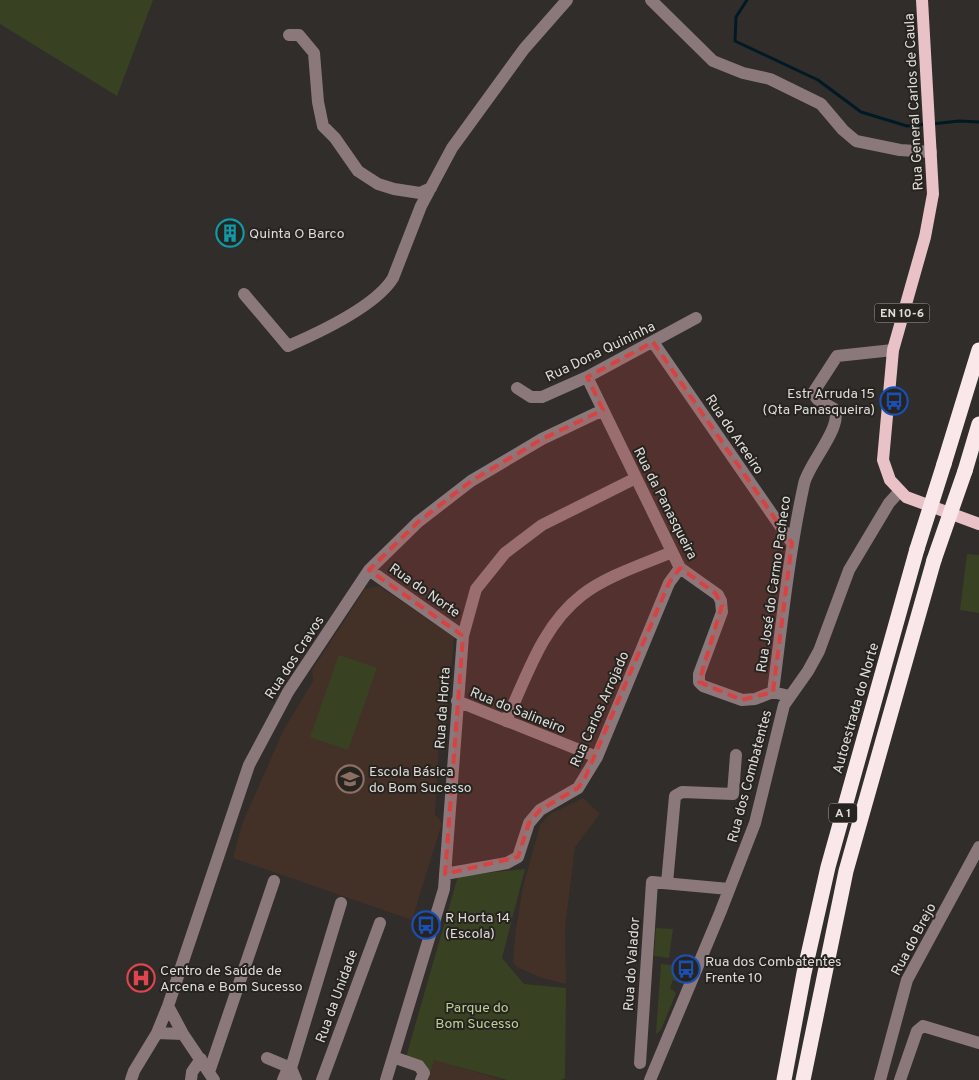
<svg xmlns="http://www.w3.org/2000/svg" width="979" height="1080" font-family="Overpass,sans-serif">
<rect width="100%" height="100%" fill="#312d2a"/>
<path fill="#433128" d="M379 586 454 637 445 737 439 744 435 814 442 823 412 920 233 858 242 824 284 729 313 681 312 670 365 589Z
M583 798 600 814 575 847 565 928 566 984 539 977 517 967 513 962 516 929 523 887 540 825 550 814Z
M434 1059 502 1080H428Z"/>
<path fill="#384222" d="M0 0H153L117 96 0 24Z
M967 554 979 555V613L960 610Z
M339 655 377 668 348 750 310 737Z
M525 869 502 958 524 984 566 988 565 1078 561 1080H507L434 1060 430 1073 424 1062 406 1057 458 876Z
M656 928 673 929 669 958 654 956Z
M661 964 685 966 680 983 673 980 670 988 676 993 661 1030 656 1034Z"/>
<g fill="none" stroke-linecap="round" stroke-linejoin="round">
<path stroke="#001a25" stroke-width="3" d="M747 0 736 17 735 41 818 80 861 112 907 126 926 124
M932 124 959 121 979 122"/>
<path stroke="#8b787b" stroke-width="12" d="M651 0 713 61 743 73 770 79 821 104 843 130 856 141 900 150 931 152
M289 35H299L314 53 318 102 323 126 335 138 358 171 378 184 394 189 420 193 431 188
M244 294 288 346C318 333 376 306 393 278L421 206 452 148 524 49 567 0
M653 342 792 543
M587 377 680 568 718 595 721 601 722 612 699 674V682L703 686 742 700 755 699 773 692 789 696
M517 388 531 397H542L587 377 696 318
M369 570 463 636
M773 692C782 622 789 553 804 484 808 464 844 426 834 409L817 399 813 393 837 356 893 350
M457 701 597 757
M506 721C527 676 542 626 582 595 606 576 644 564 672 552
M445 874 507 863 518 857 529 823 540 810 578 788 597 757 669 583 680 568
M667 883 675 796 682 792 733 794 736 755
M168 1006 183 1034 214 1080
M157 1033 183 1034
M393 1057 419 1066 424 1073 421 1080
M267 1058 291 1068 296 1080
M640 1063 652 882 729 889
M209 1072 274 881
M131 1080 134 1071 157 1033 168 1006 249 765 288 692 369 570 418 522 471 481 542 439 603 410
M191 1080 192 1072 201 1059
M283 1080 288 1068H291L341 903
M322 1080 380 923
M386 1080 444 889 463 636 476 589 505 553 542 525 636 478
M650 1080 720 913 755 823 784 705 808 671 819 651 849 570 889 503 899 492
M880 1080 907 980 979 847
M900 1080 917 1031 923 1026 979 1043"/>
<path stroke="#e8c2c7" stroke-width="12" d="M922 0 933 194 925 237 893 350 883 460 890 480 906 497 979 524"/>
<path stroke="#fae7ea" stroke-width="15" d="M944 464 979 350
M965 471 979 424
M784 1080 804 973 828 867 917 549
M803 1080 846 871 934 560"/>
<path stroke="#fae7ea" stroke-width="15" d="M917 549 944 464
M934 560 965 471"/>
</g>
<path fill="#d74343" fill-opacity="0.2" stroke="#d74343" stroke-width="4" stroke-dasharray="10 6" stroke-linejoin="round" d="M653 342 792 543 773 692 742 700 699 682 722 605 715 593 680 568 669 583 585 778 578 788 540 810 529 823 518 857 445 874 463 636 369 570 418 522 471 481 542 439 603 410 587 377Z"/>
<defs>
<g id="building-ring" transform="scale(1.4375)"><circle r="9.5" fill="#272420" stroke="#0f9aa8" stroke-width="1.5"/><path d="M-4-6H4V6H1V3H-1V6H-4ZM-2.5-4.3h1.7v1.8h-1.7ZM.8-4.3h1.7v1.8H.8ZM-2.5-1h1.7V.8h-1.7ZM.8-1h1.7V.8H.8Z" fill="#0f9aa8"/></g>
<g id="bus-ring" transform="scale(1.4375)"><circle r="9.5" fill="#272420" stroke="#1a4fb4" stroke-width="1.5"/><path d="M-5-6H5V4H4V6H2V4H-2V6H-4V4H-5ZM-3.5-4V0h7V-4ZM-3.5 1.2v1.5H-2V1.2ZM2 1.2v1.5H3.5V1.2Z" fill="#1a4fb4"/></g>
<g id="school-ring" transform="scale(1.4375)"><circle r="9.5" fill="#272420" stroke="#8d6e63" stroke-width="1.5"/><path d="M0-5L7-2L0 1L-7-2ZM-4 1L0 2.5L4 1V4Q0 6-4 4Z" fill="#8d6e63"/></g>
<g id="hospital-ring" transform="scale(1.4375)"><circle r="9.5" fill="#272420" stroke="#e0444e" stroke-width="1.5"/><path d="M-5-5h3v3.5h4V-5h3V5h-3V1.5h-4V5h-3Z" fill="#e0444e"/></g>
</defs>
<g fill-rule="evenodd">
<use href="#building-ring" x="230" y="233"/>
<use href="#bus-ring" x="894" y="401"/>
<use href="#school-ring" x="350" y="779"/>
<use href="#bus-ring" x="426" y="925"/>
<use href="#bus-ring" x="686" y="969"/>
<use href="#hospital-ring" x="141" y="978"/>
</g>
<g text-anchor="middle" stroke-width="4" stroke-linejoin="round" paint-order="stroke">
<g fill="#272420" stroke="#a7a5a2" stroke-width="1">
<rect x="874.5" y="303.5" width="55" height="19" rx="4"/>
<rect x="829" y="803.5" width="28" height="19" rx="4"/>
</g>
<g font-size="12" font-weight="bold" fill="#dedcd9">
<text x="902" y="317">EN 10-6</text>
<text x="843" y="817">A 1</text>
</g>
<g font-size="14" fill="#dedcd9" stroke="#272420">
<text transform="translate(913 102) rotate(-93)" y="5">Rua General Carlos de Caula</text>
<text transform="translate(600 351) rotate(-26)" y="5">Rua Dona Quininha</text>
<text transform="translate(735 434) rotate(56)" y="5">Rua do Areeiro</text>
<text transform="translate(666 503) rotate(63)" y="5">Rua da Panasqueira</text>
<text transform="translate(773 584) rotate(-82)" y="5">Rua José do Carmo Pacheco</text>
<text transform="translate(425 590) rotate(35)" y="5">Rua do Norte</text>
<text transform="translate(294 657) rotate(-57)" y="5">Rua dos Cravos</text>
<text transform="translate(442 708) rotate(-86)" y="5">Rua da Horta</text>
<text transform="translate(855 708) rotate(-74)" y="5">Autoestrada do Norte</text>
<text transform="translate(599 709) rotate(-66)" y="5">Rua Carlos Arrojado</text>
<text transform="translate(518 710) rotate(22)" y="5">Rua do Salineiro</text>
<text transform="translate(749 776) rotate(-75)" y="5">Rua dos Combatentes</text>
<text transform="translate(913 939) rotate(-62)" y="5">Rua do Brejo</text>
<text transform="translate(631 964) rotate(-86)" y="5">Rua do Valador</text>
<text transform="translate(336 996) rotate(-70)" y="5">Rua da Unidade</text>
</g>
<g font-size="14" fill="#dedcd9" stroke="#272420" text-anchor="start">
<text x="249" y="238">Quinta O Barco</text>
<text x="875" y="398" text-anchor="end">Estr Arruda 15<tspan x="875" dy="16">(Qta Panasqueira)</tspan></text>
<text x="369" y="776">Escola Básica<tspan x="369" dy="16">do Bom Sucesso</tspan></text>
<text x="445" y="922">R Horta 14<tspan x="445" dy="16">(Escola)</tspan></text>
<text x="705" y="966">Rua dos Combatentes<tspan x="705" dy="16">Frente 10</tspan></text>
<text x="160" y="975">Centro de Saúde de<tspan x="160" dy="16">Arcena e Bom Sucesso</tspan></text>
</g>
<g font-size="14" fill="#bbcf94" stroke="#272420">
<text x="477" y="1012">Parque do<tspan x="477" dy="16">Bom Sucesso</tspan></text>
</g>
</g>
</svg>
